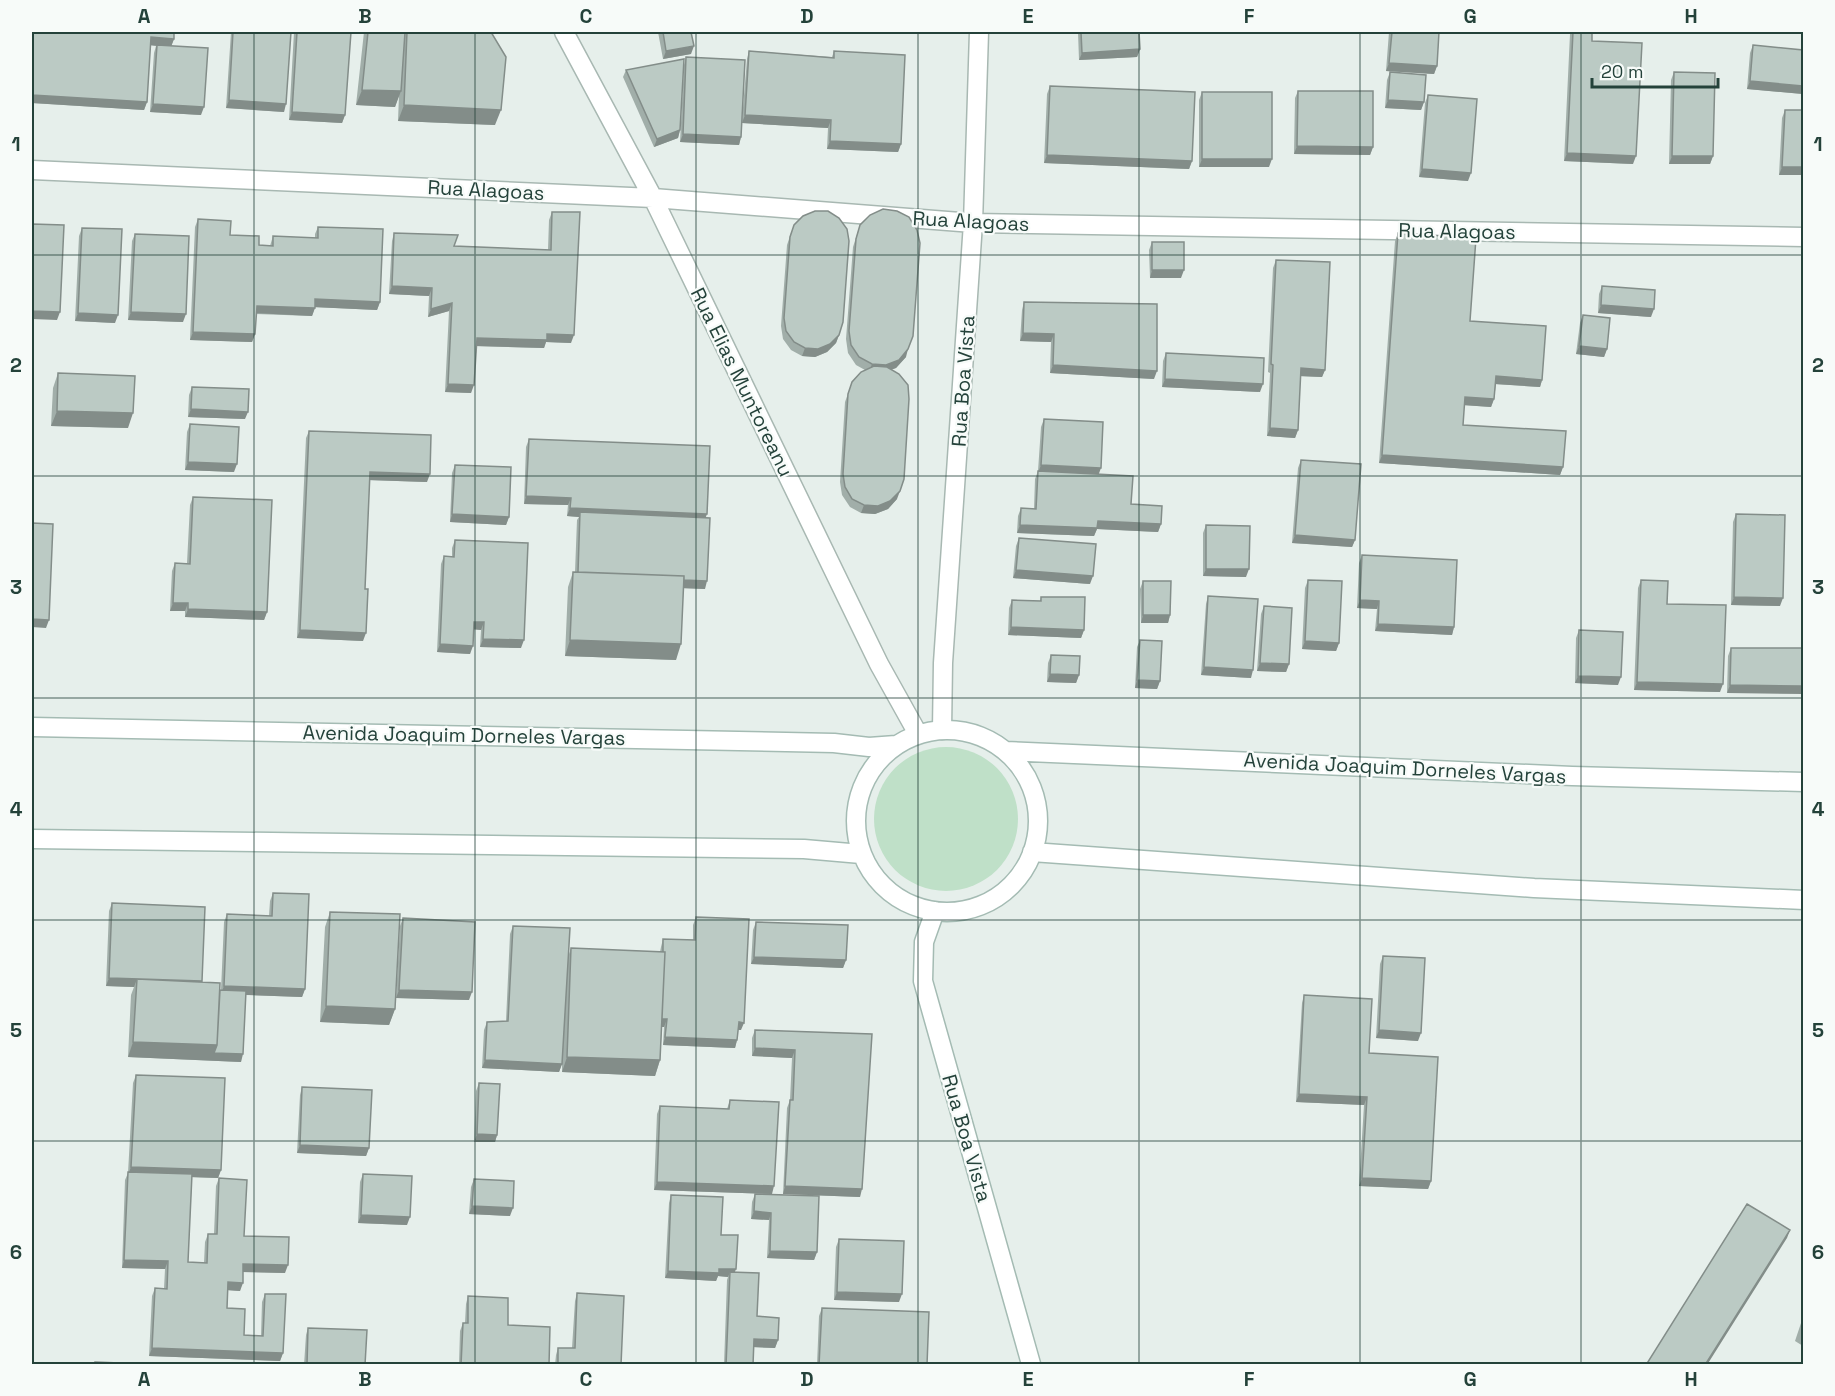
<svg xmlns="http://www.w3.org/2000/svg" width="1835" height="1396" font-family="'Space Grotesk',sans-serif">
<rect width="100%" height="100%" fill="#e6efeb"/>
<path fill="#bfe0c8" d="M874 819a72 72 0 1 1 144 0a72 72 0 1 1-144 0Z"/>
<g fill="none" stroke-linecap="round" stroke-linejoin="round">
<g stroke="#a8b8b2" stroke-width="21">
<path id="street" d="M564 32 653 198 879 664 918 734
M32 170 653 198 973 223 1804 237
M942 730 943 663 973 223 979 32"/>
</g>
<g stroke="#a4bbb3" stroke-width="21">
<path id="secondary" d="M32 727 834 743 869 747 896 745
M856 821a91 91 0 1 1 182 0a91 91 0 1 1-182 0Z
M1006 751 1572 776 1804 782
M32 839 804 849 861 854
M1032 852 1534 888 1804 900
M935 911 924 942 923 981 1031 1364"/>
</g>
<use href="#street" stroke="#fff" stroke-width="18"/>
<use href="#secondary" stroke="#fff" stroke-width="18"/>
</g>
<path fill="#a1aea9" d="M32 32 174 39 171 46 201 115 150 112 154 53 156 46 150 45 147 102 144 110 32 103Z
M231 32H291L284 112 226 108Z
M294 32H351L345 115 342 123 289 120Z
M364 32H491L495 125 398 121 399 95 395 107 356 105Z
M658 32H691V54L663 59Z
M1078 32H1139L1140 49 1137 57 1079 60Z
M1389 32H1439L1437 66 1434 74 1386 71Z
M1571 32H1592V41L1633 164 1564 161 1570 34Z
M1753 45 1803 50V94L1747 89 1750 53Z
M749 51 832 57 834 51 901 144 898 152 827 149 828 128 742 123 741 137 739 145 680 142 684 65 686 57 742 120 747 59Z
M626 70 680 130 678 138 654 147 623 77Z
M1390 72 1424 102 1421 110 1385 108 1387 80Z
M1674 72 1713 156 1710 164H1669L1671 80Z
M1050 86 1192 161 1189 169 1044 163 1047 94Z
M1298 91 1373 147 1370 155 1294 154 1295 98Z
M1202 92 1269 167H1199V100Z
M1428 95 1468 181 1419 177 1425 103Z
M1785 110H1803V175H1779L1782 118Z
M552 212 571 343 546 342 544 348 477 346 471 393 445 392 449 311 428 317 429 296 389 294 392 241 394 233 454 246 548 250 549 220Z
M198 219 230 235 259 245 270 246 273 236 315 238V234L318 227 380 302 377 310 315 307 312 316 256 314 255 334 252 342 190 340 195 227Z
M860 225 906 357 896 368 892 369 897 499 888 509 875 514 861 513 850 507 842 495 840 482 845 402 852 382 865 370 856 365 848 353 846 339 853 247Z
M82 228 115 323 75 321 79 236Z
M791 233 839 335 836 343 827 352 815 357 802 356 791 350 783 339 781 326 787 245Z
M1398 233 1470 321 1542 380 1540 387 1496 384 1494 399 1491 407 1464 405 1463 425 1563 467 1560 475 1379 463 1395 241Z
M135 234 183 322 128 320 132 241Z
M1152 242 1181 278H1150L1149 250Z
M1276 260 1325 370 1322 377 1300 376 1298 430 1295 438 1267 436 1270 373 1268 372 1273 268Z
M1602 286 1651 317 1598 313 1599 294Z
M1024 302 1154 379 1050 373 1051 342 1020 341 1022 310Z
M1583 315 1607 349 1604 357 1576 354 1580 323Z
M1166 353 1260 392 1162 387 1163 361Z
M58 373 128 428 51 426 53 388Z
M192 387 245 419 188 417 189 395Z
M1044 419 1099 474 1131 504 1161 524 1158 532 1097 529 1094 536 1017 533 1018 516 1021 508 1034 509 1035 479 1038 471 1041 427Z
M190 424 234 472 185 470 187 432Z
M309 431 427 482 369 480 363 641 297 638 306 438Z
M529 439 706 517 705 589 683 588 676 660 565 656 568 587 573 572H575L577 520 579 517 567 516 568 505 524 504 526 447Z
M1301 460 1355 540 1352 547 1292 543 1298 468Z
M455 465 509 517 506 525 450 522 452 473Z
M193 497 267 612 264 620 185 617V611H170L172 571 175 563H187L190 505Z
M1736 514 1780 606 1731 605 1733 522Z
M1206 525 1246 577 1203 576V533Z
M1019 538 1090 584 1013 578 1016 546Z
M455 540 521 648 480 647 481 630 473 629 470 654 437 652 441 564 444 556H452V548Z
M1362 555 1454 627 1452 635 1375 631 1377 609 1357 608 1359 563Z
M1308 580 1339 643 1336 651 1302 649 1305 588Z
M1641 580 1720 692 1634 690 1638 588Z
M1143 581 1170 615 1168 623H1141L1140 589Z
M1208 596 1251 678 1201 675 1206 604Z
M1041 597 1084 630 1081 638 1008 635 1009 608 1012 600 1040 601Z
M1264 606 1289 664 1286 672 1257 671 1261 614Z
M1579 630 1618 685 1575 683 1576 638Z
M1140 640 1160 681 1157 689 1135 688 1137 647Z
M1731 648H1803L1727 693 1728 656Z
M1051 655 1079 675 1076 683 1047 682 1048 663Z
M273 893 305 989 302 997 246 995 241 1062 128 1057 131 995 134 987 106 986 109 911 112 903 201 982 221 990 224 922 227 914 269 916 270 901Z
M330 912 395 1009 389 1025 320 1022 325 927Z
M696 917 741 1030H738L737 1040 735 1048 663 1045 664 1027H662L660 1060 655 1076 562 1072V1055V1064L559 1072 482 1068 484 1030 487 1022 506 1021 510 934 513 926 568 957 571 948 660 952 661 947 663 939 693 940V925Z
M403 918 469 1000 396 998 400 926Z
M756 922 846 960 843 968 751 964 753 930Z
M1383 956 1418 1041 1376 1038 1380 964Z
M1304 995 1369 1053 1431 1181 1428 1189 1359 1186 1364 1105 1296 1102 1302 1003Z
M755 1030 872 1034 860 1197 783 1194 787 1108 790 1100 792 1058 752 1056V1038Z
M136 1075 221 1170 218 1178 192 1177 188 1262 204 1263 205 1242 208 1234H214L216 1186 219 1178 244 1236 285 1273 243 1272 240 1291 228 1290 227 1308 244 1335 261 1336 262 1302 265 1294 283 1353 280 1361 149 1356 152 1296 155 1288 164 1289 165 1269 122 1268 125 1180 128 1173 133 1083Z
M479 1083 497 1135 495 1142H474L476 1091Z
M302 1087 369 1148 366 1156 297 1153 300 1095Z
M730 1100 772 1194 654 1190 657 1114 660 1106 727 1109Z
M363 1174 407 1225 358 1223 360 1182Z
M474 1179 510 1216 469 1214 471 1187Z
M755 1194 817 1252 814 1260 767 1258 769 1220 751 1219 752 1202Z
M671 1195 721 1235 735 1272 757 1316 778 1340 775 1348 754 1347 753 1365H724L727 1280 728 1277 718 1276 716 1281 665 1278 669 1203Z
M839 1239 899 1302 834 1300 836 1247Z
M577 1293 621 1365H555L556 1355 558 1348H572L575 1301Z
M468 1296 508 1325 549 1365H459L460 1331 463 1323H465L466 1304Z
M822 1308 927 1365H817L819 1316Z
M1803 1317V1346L1795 1341Z
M308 1328 365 1365H304L306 1335Z"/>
<path fill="#838d89" d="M151 37 174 39 171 47 148 45Z
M694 46 691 54 663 59 666 51Z
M1140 49 1137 57 1079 60 1082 53Z
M1389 63 1437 66 1434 74 1386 71Z
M1750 81 1803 86V94L1747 89Z
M362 90 401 91 395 107 356 105Z
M32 95 147 102 144 110 32 103Z
M229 100 286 104 284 112 226 108Z
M1388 100 1424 102 1421 110 1385 108Z
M153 104 204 107 201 115 150 112Z
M404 105 501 110 495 125 398 121Z
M292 112 345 115 342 123 289 120Z
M745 115 831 120 828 128 742 123Z
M680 130 678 138 654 147 657 139Z
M683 134 741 137 739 145 680 142Z
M830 141 901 144 898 152 827 149Z
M1297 146 1373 147 1370 155 1294 154Z
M1567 153 1636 156 1633 164 1564 161Z
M1047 155 1192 161 1189 169 1044 163Z
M1672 156H1713L1710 164H1669Z
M1202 159H1272L1269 167H1199Z
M1782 167H1803V175H1779Z
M1422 169 1471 173 1468 181 1419 177Z
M1152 270H1184L1181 278H1150Z
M392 286 432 288 429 296 389 294Z
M315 299 380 302 377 310 312 307Z
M452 303 449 311 428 317 431 309Z
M1601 305 1654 309 1651 317 1598 313Z
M257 306 315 308 312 316 254 313Z
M32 311 60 312 57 320 32 319Z
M131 312 186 314 183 322 128 320Z
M78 313 118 315 115 323 75 321Z
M193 332 255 334 252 342 190 340Z
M1023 333 1054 334 1051 342 1020 341Z
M547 334 574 335 571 343 546 342 544 348 474 346 477 338Z
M839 335 836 343 827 352 815 357 802 356 805 348Z
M1579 346 1607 349 1604 357 1576 354Z
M908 349 906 357 896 368 883 373 869 372 872 364Z
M1053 365 1157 371 1154 379 1050 373Z
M1301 368 1325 370 1322 377 1298 376Z
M1496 376 1542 380 1540 387 1494 384Z
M1165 379 1263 384 1260 392 1162 387Z
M448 384 474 385 471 393 445 392Z
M1465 397 1494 399 1491 407 1462 405Z
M191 409 248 412 245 419 188 417Z
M57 411 133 413 128 428 51 426Z
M1270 428 1298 430 1295 438 1267 436Z
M1382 455 1563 467 1560 475 1379 463Z
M188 462 237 464 234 472 185 470Z
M1041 465 1101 468 1098 476 1038 473Z
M370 472 430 474 427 482 367 480Z
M900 491 897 499 888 509 875 514 861 513 864 505Z
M526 496 571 498 568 505 524 504Z
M570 508 707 514 704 522 580 512 579 517 567 516Z
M452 514 509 517 506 525 450 522Z
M1098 521 1161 524 1158 532 1097 529 1094 536 1017 533 1020 525Z
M1295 535 1355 540 1352 547 1292 543Z
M1206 569H1249L1246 577 1203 576Z
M1016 570 1093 576 1090 584 1013 578Z
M578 576 707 581 705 589 575 584Z
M1734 597 1783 598 1780 606 1731 605Z
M1360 600 1379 601 1377 609 1357 608Z
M173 603H188L185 611H170Z
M188 609 267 612 264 620 185 617Z
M1143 615H1170L1168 623H1141Z
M32 619 49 620 46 628 32 627Z
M474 622H484L481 630 471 629Z
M1378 624 1454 627 1452 635 1375 631Z
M1011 627 1084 630 1081 638 1008 635Z
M300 630 366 633 363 641 297 638Z
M483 639 524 640 521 648 480 647Z
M570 640 681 644 676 660 565 656Z
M1305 641 1339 643 1336 651 1302 649Z
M440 644 473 646 470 654 437 652Z
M1260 663 1289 664 1286 672 1257 671Z
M1204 667 1253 670 1251 678 1201 675Z
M1050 674 1079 675 1076 683 1047 682Z
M1578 676 1621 677 1618 685 1575 683Z
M1137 680 1160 681 1157 689 1135 688Z
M1637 682 1723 684 1720 692 1634 690Z
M1730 685 1803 686V694L1727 693Z
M754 957 846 960 843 968 751 964Z
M109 978 137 979 134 987 106 986Z
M224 986 305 989 302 997 221 994Z
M399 990 472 992 469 1000 396 998Z
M326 1006 395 1009 389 1025 320 1022Z
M660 1019H667L664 1027H657Z
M739 1022 744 1023 741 1030H736Z
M1379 1030 1421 1033 1418 1041 1376 1038Z
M665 1037 737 1040 735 1048 663 1045Z
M133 1042 217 1045 243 1054 241 1062 128 1057Z
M755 1048 795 1050 792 1058 752 1056Z
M567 1057 660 1060 655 1076 562 1072Z
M485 1060 562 1064 559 1072 482 1068Z
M1299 1094 1367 1097 1364 1105 1296 1102Z
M477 1134 497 1135 495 1142H474Z
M300 1145 369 1148 366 1156 297 1153Z
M131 1167 221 1170 218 1178 128 1175Z
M1362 1178 1431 1181 1428 1189 1359 1186Z
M657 1182 774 1186 772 1194 654 1190Z
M785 1186 862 1189 860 1197 783 1194Z
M472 1206 513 1208 510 1216 469 1214Z
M754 1211 771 1213 769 1220 751 1219Z
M361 1215 410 1217 407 1225 358 1223Z
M1790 1230 1787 1238 1707 1365H1705Z
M770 1251 817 1252 814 1260 767 1258Z
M124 1260 168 1261 165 1269 122 1268Z
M243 1264 288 1265 285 1273 241 1272Z
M719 1269H736L733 1277 730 1272 728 1277 718 1276 716 1281 665 1278 668 1271Z
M228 1282 243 1283 240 1291 225 1290Z
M837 1292 902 1294 899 1302 834 1300Z
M754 1339 778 1340 775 1348 751 1347Z
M152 1348 283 1353 280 1361 149 1356Z"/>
<path fill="#bbcac4" stroke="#838d89" stroke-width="1.5" d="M32 32H174V39L151 37 147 102 32 95Z
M233 32H291L286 104 229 100Z
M297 32H351L345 115 292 112Z
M368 32H405L401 91 362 90Z
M407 32H491L506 57 501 110 404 105Z
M663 32H691L694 46 666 51Z
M1081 32H1139L1140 49 1082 53Z
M1392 32H1439L1437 66 1389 63Z
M1573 32H1592V41L1642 43 1636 156 1567 153Z
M157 45 208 48 204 107 153 104Z
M1753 45 1803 50V86L1750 81Z
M749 51 834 58V51L905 55 901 144 830 141 831 120 745 115Z
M686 57 745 60 741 137 683 134Z
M684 59 680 130 657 139 626 70Z
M1390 72 1426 75 1424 102 1388 100Z
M1674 72 1715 73 1713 156H1672Z
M1050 86 1195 92 1192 161 1047 155Z
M1298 91H1373V147L1297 146Z
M1202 92H1272V159H1202Z
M1428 95 1477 99 1471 173 1422 169Z
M1785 110H1803V167H1782Z
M883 209 897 211 909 217 917 230 920 243 913 336 908 349 899 360 886 365 872 364 859 357 851 345 849 331 856 239 860 225 870 215Z
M815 211H828L839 218 847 229 849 241 843 322 839 335 830 344 818 349 805 348 794 342 786 331 784 318 790 237 794 225 803 216Z
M552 212H580L574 335 547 334V340L477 338 474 385 448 384 452 303 431 309 432 288 392 286 394 233 458 235 454 246 551 250Z
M198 219 231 221 230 235 259 236V245L273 246V236L318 238V227L383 229 380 302 315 299V308L257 306 255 334 193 332Z
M32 224 64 225 60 312 32 311Z
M82 228 122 229 118 315 78 313Z
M1398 233 1476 238 1470 321 1546 326 1542 380 1496 376 1494 399 1465 397 1463 425 1566 431 1563 467 1382 455Z
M135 234 189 236 186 314 131 312Z
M1152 242H1184V270H1152Z
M1276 260 1330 262 1325 370 1301 368 1298 430 1270 428 1273 365 1271 364Z
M1602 286 1655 290 1654 309 1601 305Z
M1024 302 1157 304V371L1053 365 1054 334 1023 333Z
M1583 315 1610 318 1607 349 1579 346Z
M1166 353 1264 358 1263 384 1165 379Z
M874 366 887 367 899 374 908 385 909 399 904 479 900 491 890 501 878 506 864 505 852 499 845 487 843 474 848 394 852 382 861 372Z
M58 373 135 376 133 413 57 411Z
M192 387 249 389 248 412 191 409Z
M1044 419 1103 422 1101 468 1041 465Z
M190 424 239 427 237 464 188 462Z
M309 431 431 435 430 474 370 472 365 589H368L366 633 300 630Z
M529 439 710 446 707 514 570 508 571 498 526 496Z
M1301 460 1361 464 1355 540 1295 535Z
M455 465 511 467 509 517 452 514Z
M1038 471 1133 476 1131 504 1162 506 1161 524 1098 521 1097 528 1020 525 1021 508 1036 509Z
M193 497 272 500 267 612 188 609V603H173L175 563 190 564Z
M580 512 710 518 707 581 684 580V576L578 572Z
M1736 514 1785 515 1783 598 1734 597Z
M32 523 53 524 49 620 32 619Z
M1206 525 1250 526 1249 569H1206Z
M1019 538 1096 544 1093 576 1016 570Z
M455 540 528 543 524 640 483 639 484 622H474L473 646 440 644 444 556 454 557Z
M1362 555 1457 560 1454 627 1378 624 1379 601 1360 600Z
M573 572 684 576 681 644 570 640Z
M1308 580 1342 581 1339 643 1305 641Z
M1641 580 1668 581 1667 604 1726 605 1723 684 1637 682Z
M1143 581H1171L1170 615H1143Z
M1208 596 1258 599 1253 670 1204 667Z
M1041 597H1085L1084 630 1011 627 1012 600 1041 601Z
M1264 606 1292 608 1289 664 1260 663Z
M1579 630 1623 632 1621 677 1578 676Z
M1140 640 1162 641 1160 681 1137 680Z
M1731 648H1803V686L1730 685Z
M1051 655 1080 656 1079 675 1050 674Z
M273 893 309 894 305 989 224 986 227 914 272 916Z
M112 903 205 907 202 981 109 978Z
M330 912 400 914 395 1009 326 1006Z
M696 917 749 919 744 1023 739 1022 737 1040 665 1037 667 1019H662L665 952H663V939L695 940Z
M403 918 475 922 472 992 399 990Z
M756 922 848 925 846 960 754 957Z
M513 926 570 928 562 1064 485 1060 487 1022 508 1021Z
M571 948 665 952 660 1060 567 1057Z
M1383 956 1425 958 1421 1033 1379 1030Z
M137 979 220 983 217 1045 133 1042Z
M220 990 246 991 243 1054 214 1053 217 1045Z
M1304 995 1372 999 1369 1053 1438 1057 1431 1181 1362 1178 1367 1097 1299 1094Z
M755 1030 872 1034 862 1189 785 1186 790 1100H793L795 1050 755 1048Z
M136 1075 225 1078 221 1170 131 1167Z
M479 1083 500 1084 497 1135 477 1134Z
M302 1087 372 1090 369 1148 300 1145Z
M730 1100 779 1102 774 1186 657 1182 660 1106 729 1109Z
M128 1172 192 1174 188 1262 207 1263 208 1234H217L219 1178 247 1180 244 1236 289 1237 288 1265 243 1264V1283L228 1282 227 1308 245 1309 244 1335 263 1336 265 1294H286L283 1353 152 1348 155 1288 167 1289 168 1261 124 1260Z
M363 1174 412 1176 410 1217 361 1215Z
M474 1179 514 1181 513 1208 472 1206Z
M755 1194 819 1196 817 1252 770 1251 771 1213 754 1211Z
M671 1195 723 1197 721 1235H738L736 1269H719V1273L668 1271Z
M1747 1204 1790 1230 1705 1365H1646Z
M839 1239 904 1241 902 1294 837 1292Z
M730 1272 759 1273 757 1316 779 1318 778 1340 754 1339 753 1365H726Z
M577 1293 624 1296 621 1365H558V1348H575Z
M468 1296 508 1298V1325L550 1327 549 1365H461L463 1323H468Z
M822 1308 929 1312 927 1365H819Z
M308 1328 367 1330 365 1365H307Z
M95 1362 169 1365H95Z"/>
<path fill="none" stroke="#24423a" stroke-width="1.5" stroke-opacity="0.55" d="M254 32V1364M475 32V1364M696 32V1364M918 32V1364M1139 32V1364M1360 32V1364M1581 32V1364M32 255H1804M32 476H1804M32 698H1804M32 920H1804M32 1141H1804"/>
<g text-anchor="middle" stroke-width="4.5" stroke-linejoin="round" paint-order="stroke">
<g font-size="20" fill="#24423a" stroke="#f7fbf9">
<text transform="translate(486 190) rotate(3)" y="7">Rua Alagoas</text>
<text transform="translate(971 221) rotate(3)" y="7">Rua Alagoas</text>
<text transform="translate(1457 231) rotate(1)" y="7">Rua Alagoas</text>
<text transform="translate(963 381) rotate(-86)" y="7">Rua Boa Vista</text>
<text transform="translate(742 382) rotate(64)" y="7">Rua Elias Muntoreanu</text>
<text transform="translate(464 735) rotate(1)" y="7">Avenida Joaquim Dorneles Vargas</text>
<text transform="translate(1405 768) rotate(3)" y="7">Avenida Joaquim Dorneles Vargas</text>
<text transform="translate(967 1138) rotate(74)" y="7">Rua Boa Vista</text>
</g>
</g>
<rect width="1835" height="1396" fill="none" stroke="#f7fbf9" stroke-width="66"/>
<path d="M1592 78v9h126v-9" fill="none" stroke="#24423a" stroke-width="3"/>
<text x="1601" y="78" font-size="18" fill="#24423a" stroke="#f7fbf9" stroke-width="4.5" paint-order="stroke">20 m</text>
<rect x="33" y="33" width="1769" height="1330" fill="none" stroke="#24423a" stroke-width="2"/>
<g font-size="20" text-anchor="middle" font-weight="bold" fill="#24423a">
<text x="144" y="23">A</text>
<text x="365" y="23">B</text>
<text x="586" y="23">C</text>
<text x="807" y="23">D</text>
<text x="1028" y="23">E</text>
<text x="1249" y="23">F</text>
<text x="1470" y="23">G</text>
<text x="1691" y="23">H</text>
<text x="16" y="151">1</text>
<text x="1818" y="151">1</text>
<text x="16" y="372">2</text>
<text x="1818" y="372">2</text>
<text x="16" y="594">3</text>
<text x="1818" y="594">3</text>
<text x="16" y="816">4</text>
<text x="1818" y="816">4</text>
<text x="16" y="1037">5</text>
<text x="1818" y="1037">5</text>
<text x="16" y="1259">6</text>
<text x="1818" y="1259">6</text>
<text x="144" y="1386">A</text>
<text x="365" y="1386">B</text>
<text x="586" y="1386">C</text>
<text x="807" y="1386">D</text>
<text x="1028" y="1386">E</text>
<text x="1249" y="1386">F</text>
<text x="1470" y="1386">G</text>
<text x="1691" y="1386">H</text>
</g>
</svg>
